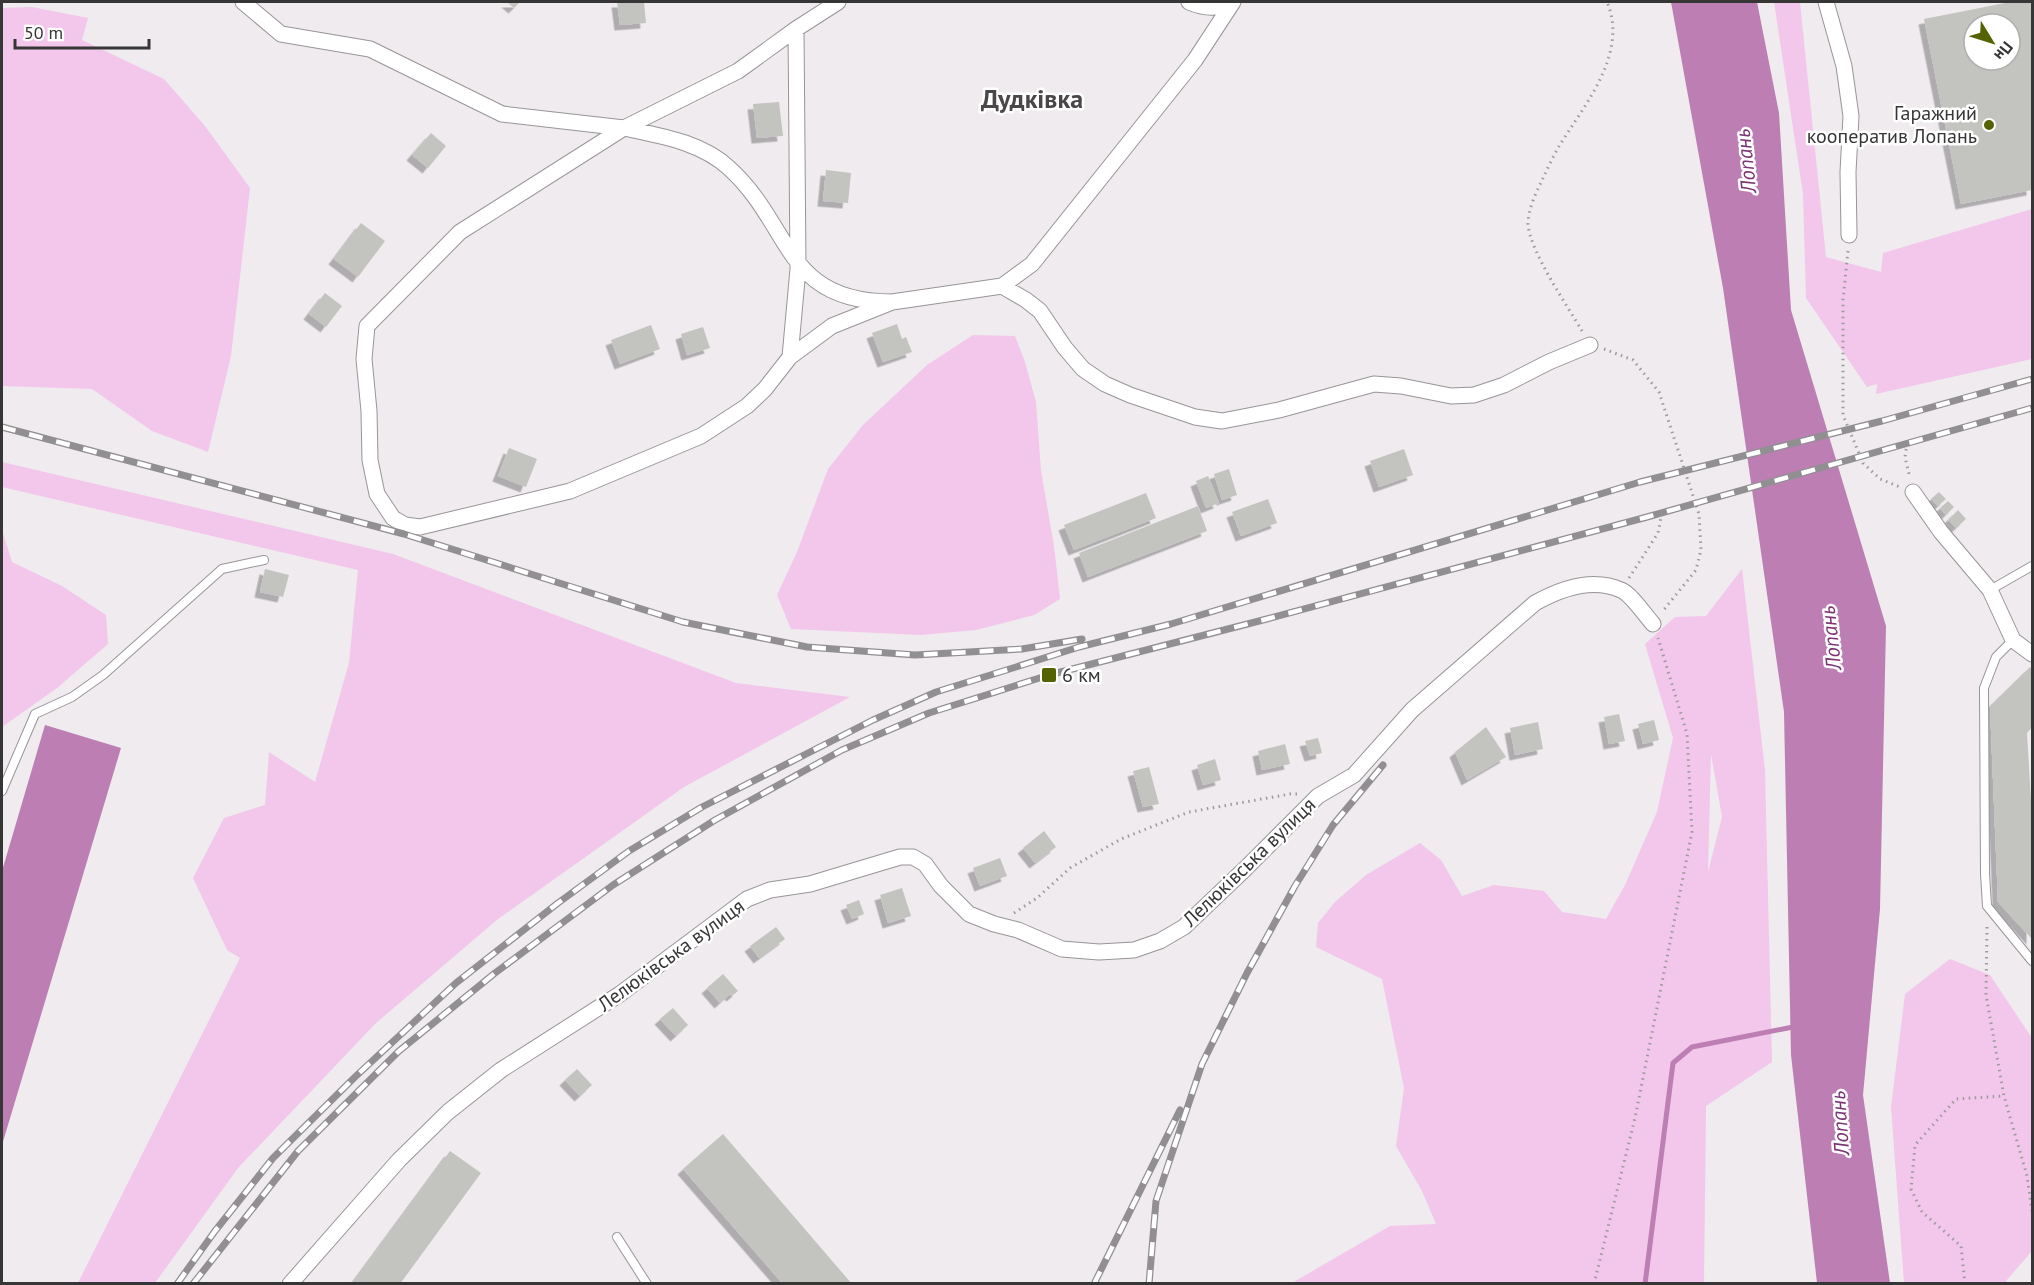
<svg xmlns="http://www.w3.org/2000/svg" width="2034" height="1285" font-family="'PT Sans',sans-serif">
<defs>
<filter id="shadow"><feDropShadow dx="-5.5" dy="5.5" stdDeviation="0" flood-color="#0004"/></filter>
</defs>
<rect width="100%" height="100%" fill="#efebee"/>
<path fill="#f3c6eb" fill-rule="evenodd" d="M1774 2H1800L1826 257 1881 272 1883 253 2032 209V359L1876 394 1877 384 1867 387 1806 298 1803 194Z
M32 7 88 18 82 40 164 79 205 126 250 188 231 356 208 452 152 431 92 389 2 386V8Z
M973 335 1015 336 1025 362 1036 402 1041 471 1054 546 1060 599 1034 615 976 630 921 635 791 629 777 595 797 552 828 469 863 425 927 365Z
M2 462 393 554 736 683 850 697 684 787 498 919 376 1023 238 1168 155 1283H78L240 958 227 950 193 878 224 818 265 805 269 752 315 782 349 663 358 570 2 487Z
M2 530 12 562 62 586 106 615 108 644 57 688 2 727Z
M1742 569 1765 770 1772 1062 1706 1106 1704 1283H1292L1390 1226 1436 1224 1422 1191 1396 1146 1404 1088 1382 979 1316 947 1318 923 1335 902 1366 875 1420 843 1441 860 1462 896 1494 885 1544 891 1562 912 1606 919 1625 885 1657 812 1673 738 1645 644 1675 617 1706 616ZM1711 754 1722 817 1708 872V871Z
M1950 959 1990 975 2032 1038V1251L2006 1281 2007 1283H1904L1891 1107 1905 994Z"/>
<path fill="#bc7eb3" d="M1671 2H1757L1779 113 1791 310 1886 626 1880 909 1863 1095 1890 1283H1817L1791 1055 1784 712 1723 288Z
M45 725 121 748 2 1145V871Z"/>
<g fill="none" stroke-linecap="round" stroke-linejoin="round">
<path stroke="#bc7eb3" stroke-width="5" d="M1645 1284 1673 1063 1692 1047 1798 1026"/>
</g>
<path fill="#c3c4c0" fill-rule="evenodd" filter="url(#shadow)" d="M507 2H520L514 8Z
M617 2H644L646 23 620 25Z
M2010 2H2032V190L1961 204 1924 19ZM1974 24H2010V60H1974Z
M779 102 783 136 757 138 753 104Z
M431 133 446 146 428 168 412 155Z
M826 170 851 173 848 203 823 201Z
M361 223 385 241 358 277 334 259Z
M325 293 342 306 326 327 309 314Z
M897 324 902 339 906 337 912 352 883 362 872 333Z
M651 325 660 349 620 364 611 340Z
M703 327 710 348 687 355 681 334Z
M509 448 537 459 526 487 498 476Z
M1404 449 1413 475 1379 487 1370 461Z
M1229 469 1237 495 1222 500 1214 474Z
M1208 476 1219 503 1206 508 1196 481Z
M1939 492 1946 499 1938 506 1931 499Z
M1146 493 1156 518 1074 550 1064 525Z
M1268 499 1277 523 1241 536 1232 512Z
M1948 501 1954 507 1946 515 1940 508Z
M1198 506 1207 531 1088 577 1079 553Z
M1958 510 1966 519 1956 528 1948 520Z
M265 569 289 575 283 597 260 592Z
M2030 667 2032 670V727L2027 733 2032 817V939L1998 902 1990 706Z
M1619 714 1625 741 1609 744 1604 717Z
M1654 720 1659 740 1643 744 1638 724Z
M1538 722 1543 749 1515 755 1510 728Z
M1486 727 1506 757 1467 780 1455 752Z
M1318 738 1322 753 1310 756 1305 741Z
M1285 744 1290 764 1262 770 1258 751Z
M1215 759 1221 780 1203 785 1197 765Z
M1149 767 1159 804 1143 807 1133 771Z
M1044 831 1056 847 1035 863 1023 848Z
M1000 858 1007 876 980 886 973 868Z
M902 888 911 916 888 923 880 895Z
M859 900 864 914 852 919 846 905Z
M776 927 785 939 759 958 750 946Z
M723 974 738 991 732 996 730 994 720 1003 707 988Z
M673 1008 688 1025 676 1036 660 1019Z
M577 1069 592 1085 580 1096 565 1080Z
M723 1134 852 1284H783L683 1169Z
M450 1151 481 1173 400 1284H352Z"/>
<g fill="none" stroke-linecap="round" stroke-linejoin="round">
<g stroke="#989598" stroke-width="10">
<path id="lane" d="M1990 590 2032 566
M2013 640 1996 657 1984 688 1985 874 1987 906 2032 961
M2 791 35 714 72 697 103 675 222 569 264 560
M617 1237 647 1284"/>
</g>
<g stroke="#989598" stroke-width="17">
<path id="street" d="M243 2 281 34 370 49 502 114 624 128 738 71 796 29 838 2
M1189 2C1203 8 1217 10 1231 2
M1826 2 1844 66 1851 116 1848 172 1849 235
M1002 286 1026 300 1040 311 1065 348 1083 369 1105 384 1130 395 1195 417 1222 421 1279 410 1374 384 1401 386 1451 396 1474 395 1504 385 1549 362 1590 345
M892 302C783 302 793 226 729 168 701 142 661 136 624 128L460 232 367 326 364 359 369 411 370 460 377 494 393 518 405 525 420 527 570 491 701 436 747 406 765 389 790 357 832 326 892 302 1002 286 1032 264 1195 60 1233 2
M790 357 798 269 796 29
M1913 492 1941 532 1990 590 2013 640 2032 654
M290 1284 399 1160 448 1112 501 1070 620 994 747 899 770 890 810 884 900 857H913L925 864 941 886 969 914 994 924 1018 930 1062 949 1099 952 1134 950 1160 941 1184 927 1245 869 1318 796 1354 775 1412 710 1535 603C1560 589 1592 577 1621 590 1631 594 1645 615 1653 624"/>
</g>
<path stroke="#9d9a9c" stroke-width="3" stroke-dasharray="1.5 4.5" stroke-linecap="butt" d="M1848 251 1843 300V415L1863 463 1880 479 1900 487
M1582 331C1567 305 1530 252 1528 224 1528 208 1537 191 1544 176 1548 167 1553 157 1558 148 1584 105 1629 54 1607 2
M1604 349 1633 360 1659 392 1699 514 1701 550 1696 570 1662 612
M1907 443 1905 457 1910 478
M1629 578 1658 533 1662 512
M1014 913 1037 898 1070 868 1121 839 1189 812 1290 794H1298
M1987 927 1986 995 2004 1096 2027 1176 2032 1211
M1594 1284 1635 1118 1692 832 1687 734 1658 638
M1965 1284 1961 1246 1922 1212 1911 1189 1915 1145 1956 1099 2003 1096"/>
<use href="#lane" stroke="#fff" stroke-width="8"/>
<use href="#street" stroke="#fff" stroke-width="15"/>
<g stroke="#918f91" stroke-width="7">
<path id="rail" d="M2 427 404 534 683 622 807 647 915 655 1022 649 1082 639
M177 1284 215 1231 273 1158 355 1077 456 983 558 903 629 851 702 807 873 720 936 692 1016 667 1079 647 1171 624 1640 482 1882 421 2032 379
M193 1284 298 1151 399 1051 495 973 613 885 715 820 842 750 929 713 1049 675 1263 620 1647 517 2032 408
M1094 1284 1180 1110
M1149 1284 1156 1201 1202 1064 1247 973 1295 886 1333 825 1383 765"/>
</g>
<use href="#rail" stroke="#fff" stroke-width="4.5" stroke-dasharray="14" stroke-linecap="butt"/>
</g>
<g fill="#556202" stroke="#fff" stroke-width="2">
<circle cx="1989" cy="125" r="6"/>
<rect x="1041" y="667" width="16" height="16" rx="3"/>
</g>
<g text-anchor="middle" stroke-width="5" stroke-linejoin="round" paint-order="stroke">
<g font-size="20" fill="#373637" stroke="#fff" text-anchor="end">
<text x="1977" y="120">Гаражний<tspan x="1977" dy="23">кооператив Лопань</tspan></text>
<text x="1062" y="682" text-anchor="start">6 км</text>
</g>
<g font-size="20" fill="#373637" stroke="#fff">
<text transform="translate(1249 862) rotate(-44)" y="7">Лелюківська вулиця</text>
<text transform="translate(671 955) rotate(-36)" y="7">Лелюківська вулиця</text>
</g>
<g font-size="21" font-style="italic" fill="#7c3274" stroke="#fff">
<text transform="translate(1746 161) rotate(-96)" y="7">Лопань</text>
<text transform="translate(1831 638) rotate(-96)" y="7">Лопань</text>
<text transform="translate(1840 1123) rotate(-94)" y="7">Лопань</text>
</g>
<g font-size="26" font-weight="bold" fill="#4a4749" stroke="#fff">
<text x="1032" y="108">Дудківка</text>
</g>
</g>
<rect width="2034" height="1285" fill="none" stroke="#373637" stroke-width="6"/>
<g transform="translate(1992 42) rotate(128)"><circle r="28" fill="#ffffff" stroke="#afafaf" stroke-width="1.5"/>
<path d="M0-4.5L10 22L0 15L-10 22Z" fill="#556202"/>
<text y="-9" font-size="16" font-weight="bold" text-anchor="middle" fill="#373637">Пн</text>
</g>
<path d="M15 39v9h134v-9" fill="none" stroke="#373637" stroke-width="3"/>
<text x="24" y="39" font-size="18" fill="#373637" stroke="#ffffff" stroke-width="4.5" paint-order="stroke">50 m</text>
</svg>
